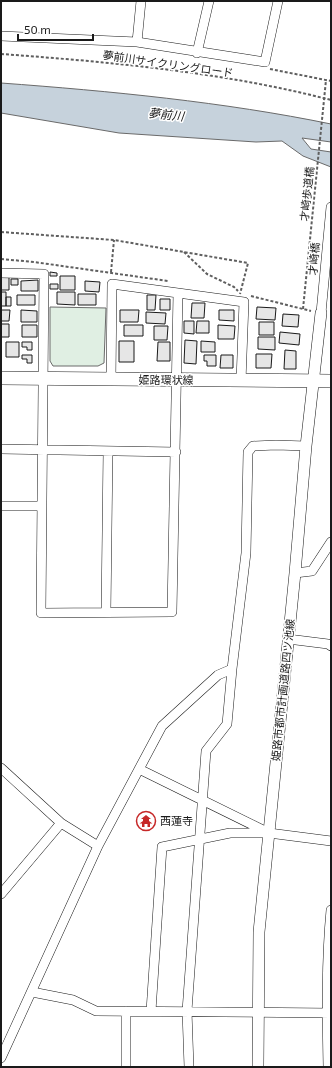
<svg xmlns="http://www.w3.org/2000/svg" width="332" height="1068" font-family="'Exo 2','Noto Sans JP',sans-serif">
<rect width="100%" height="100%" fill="#fff"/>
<path fill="#e0efe3" stroke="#6a6a6a" d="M50 307 106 308 104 363 98 366H53L50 361Z"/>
<path fill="#c6d2dc" stroke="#6a6a6a" d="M1 83C110 91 224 102 331 124V142L302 138 311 149 331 152V167L303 156 282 141 256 142 119 133 1 113Z"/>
<path fill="#e6e6e6" stroke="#1a1a1a" d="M50 272 57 273V276H50Z
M60 276H75V290H60Z
M1 277H9V290H1Z
M11 279H18V285H11Z
M38 280V291H21V281Z
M85 281 100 282 99 292 85 291Z
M50 284H58V289H50Z
M1 292H6V306H1Z
M57 292H75V305L57 304Z
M78 294H96V305H78Z
M17 295H35V305H17Z
M147 295H156L155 310H147Z
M6 297H11V306H6Z
M160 299H170V310H160Z
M192 303H205L204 318H191Z
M257 307 276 308 275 320 256 319Z
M1 310H10L9 321H1Z
M21 310 37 311V322H21Z
M120 310H139L138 322H120Z
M219 310H234V321L219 320Z
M146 312 166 313 165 324 146 323Z
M283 314 299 315 298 327 282 326Z
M184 321H194V334L184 333Z
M197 321H209V333H196Z
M259 322H274V335H259Z
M1 324H9V337H1Z
M22 325H37V337H22Z
M124 325H143V336H124Z
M218 325 235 326 234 339H218Z
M154 326H168L167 340H154Z
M280 332 300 334 299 345 279 343Z
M258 337H275V350L258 349Z
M185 340 197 341 196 364 184 363Z
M119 341H134V362H119Z
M201 341 215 342V352H201Z
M6 342H19V357H6Z
M22 342H32V350H27V347H22Z
M158 342H170V361H157Z
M285 350 296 351V369H284Z
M256 354H272L271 368H256Z
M22 355H32V363H27V359H22Z
M204 355H216V366H207V361H204Z
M221 355H233V368H220Z"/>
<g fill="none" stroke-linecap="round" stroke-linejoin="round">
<g stroke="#1a1a1a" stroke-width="10">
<path id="minor" d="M1 36 137 42 265 62 278 1
M137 42 141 1
M197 53 209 1
M1 273 44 274 41 613 172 612 178 293
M321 313 331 207
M111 380 112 284 244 302 241 381
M1 449 176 452
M1 506H42
M295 573 312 571 331 542
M106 612 108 451
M288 639 328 644 331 646
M1 768 61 823 98 846
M139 769 269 833 331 841
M1 894 61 823
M32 992 73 1000 96 1011 331 1013
M151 1011 162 847 230 833H269
M1 1058 98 846 162 726 218 675 232 669 246 553 248 452 253 446 276 445 306 446
M126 1067V1011
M189 1067 187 1011 206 751 227 724 232 669
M328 1067C327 1014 326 962 331 910"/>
</g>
<g stroke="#1a1a1a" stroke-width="12">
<path id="tertiary" d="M258 1067 259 932 295 573 306 446 321 313"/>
</g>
<g stroke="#1a1a1a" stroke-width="14">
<path id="secondary" d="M1 378 331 381"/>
</g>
<path stroke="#5f5f5f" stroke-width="2" stroke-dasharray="3 2" stroke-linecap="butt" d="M1 54C111 62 223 72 331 100
M270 69 331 81
M1 232 114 240 248 263 240 294
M184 252 207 274 234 287 238 291
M1 259 34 262 168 281
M111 272 114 240
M251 296 311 311"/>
<use href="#minor" stroke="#fff" stroke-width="9"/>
<use href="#tertiary" stroke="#fff" stroke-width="11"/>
<use href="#secondary" stroke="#fff" stroke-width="13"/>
<path stroke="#5f5f5f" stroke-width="2" stroke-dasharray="3 2" stroke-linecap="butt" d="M303 309 326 80"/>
</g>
<defs>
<g id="temple-ring" transform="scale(1)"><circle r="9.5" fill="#fff" stroke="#c62828" stroke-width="1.5"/><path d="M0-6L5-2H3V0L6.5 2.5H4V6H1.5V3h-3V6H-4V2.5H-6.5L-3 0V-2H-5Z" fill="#c62828"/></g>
</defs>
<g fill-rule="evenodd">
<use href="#temple-ring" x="146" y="821"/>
</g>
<g text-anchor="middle" stroke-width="3" stroke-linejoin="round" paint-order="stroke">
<g font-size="11" fill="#1a1a1a" stroke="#fff">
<text transform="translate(168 64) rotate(8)" y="4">夢前川サイクリングロード</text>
<text transform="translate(307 194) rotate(-84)" y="4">才崎歩道橋</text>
<text transform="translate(314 259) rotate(-85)" y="4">才崎橋</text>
<text x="166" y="384">姫路環状線</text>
<text transform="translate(283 690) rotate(-84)" y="4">姫路市都市計画道路四ツ池線</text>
</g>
<g font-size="11" fill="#1a1a1a" stroke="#fff" text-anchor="start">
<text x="160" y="825">西蓮寺</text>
</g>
<g font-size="12" font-style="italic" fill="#1a1a1a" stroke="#fff">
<text transform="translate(166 115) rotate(6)" y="4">夢前川</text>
</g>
</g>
<rect width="332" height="1068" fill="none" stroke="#1a1a1a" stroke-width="4"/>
<path d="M18 34v6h75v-6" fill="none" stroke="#1a1a1a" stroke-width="2"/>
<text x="24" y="34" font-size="12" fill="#1a1a1a" stroke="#ffffff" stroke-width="3" paint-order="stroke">50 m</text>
</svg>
